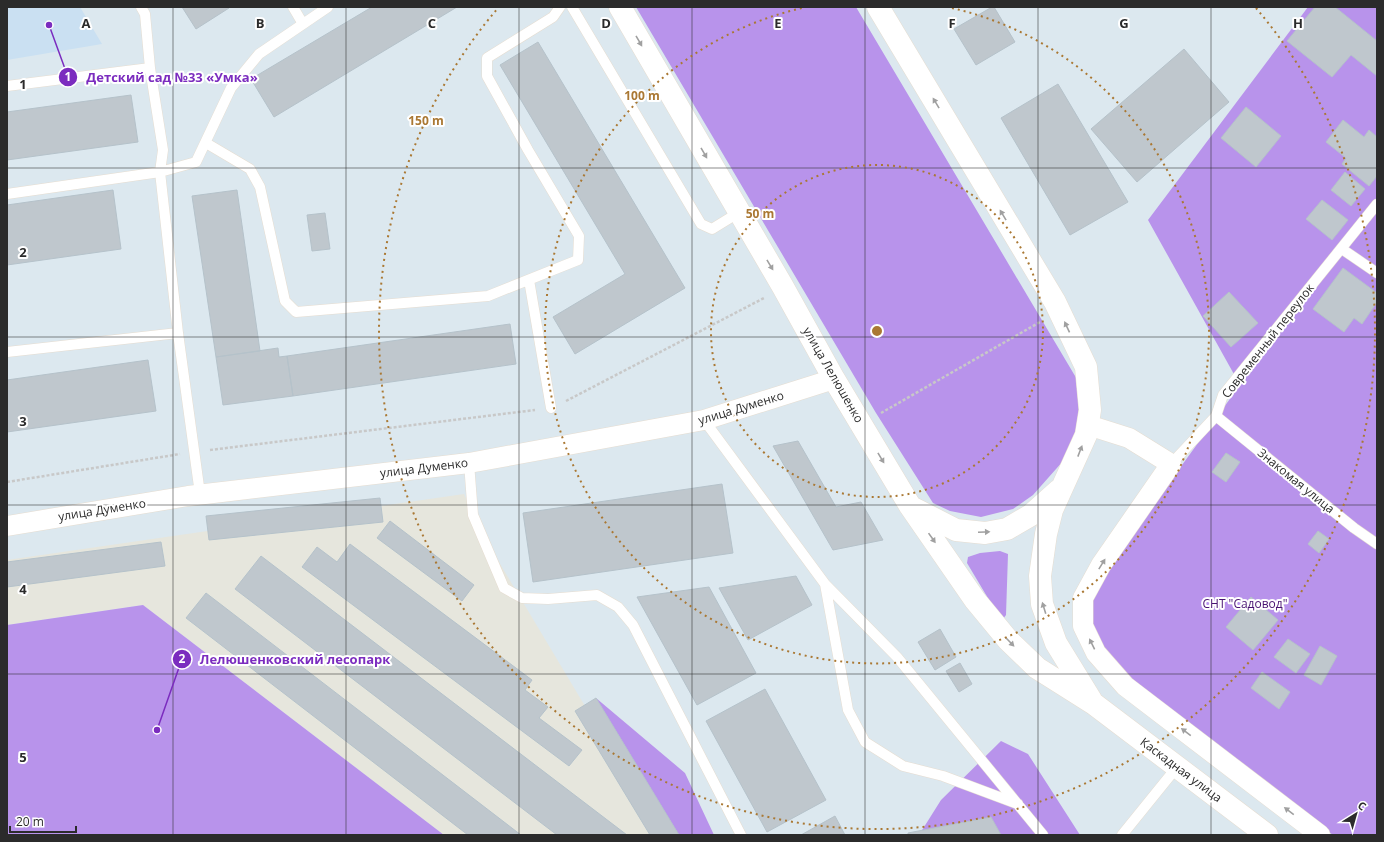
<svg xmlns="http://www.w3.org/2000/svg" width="1384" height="842" font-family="'Open Sans',sans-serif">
<rect width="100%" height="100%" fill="#dce8ef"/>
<path fill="#e6e6dd" d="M464 494 484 537 662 835H444L143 605 7 625V560Z"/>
<path fill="#cae0f2" d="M7 7H80L102 44 7 60Z"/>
<path fill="#b893eb" d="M636 7H856L1078 381 1081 411 1074 439 1064 460 1033 495 1013 509 981 517 950 511 933 503 876 413Z
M1308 7H1377V835H1333L1083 648 1077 610 1240 385 1148 220Z
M1000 551 1008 554 1006 615 1003 619 998 615 967 563 968 557 980 553Z
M143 605 444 835H7V625Z
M596 698 685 773 714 835H679Z
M1001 741 1028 754 1080 835H919L941 800Z"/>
<path fill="#bfc7cd" stroke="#b5c2ca" d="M182 7H229V8L196 29Z
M372 7H457L274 117 251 79Z
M992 7H994L1015 42 976 65 954 29Z
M1315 7H1335L1377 41V76L1351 55 1332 77 1287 41Z
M538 42 685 288 575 354 553 317 625 274 500 65Z
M1184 49 1229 102 1137 182 1091 129Z
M1058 84 1128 202 1070 235 1001 118Z
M131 95 138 142 7 160V112Z
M1246 107 1281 136 1256 167 1221 138Z
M1343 120 1364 137 1369 130 1377 137V176L1369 186 1342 164 1346 158 1326 142Z
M1345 172 1365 189 1351 206 1331 190Z
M113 190 121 249 7 265V205Z
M237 190 260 351 216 357 192 196Z
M1322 200 1348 220 1332 240 1306 219Z
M325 213 330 249 312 251 307 215Z
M1343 268 1377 293V302L1362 324 1354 318 1344 332 1313 309Z
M1229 292 1258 323 1231 347 1203 316Z
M510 324 516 364 293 396 287 356Z
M278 348 279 357 287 356 293 396 223 405 216 357Z
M148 360 156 411 7 432V380Z
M798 441 836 507 861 502 883 540 833 550 773 446Z
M1226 453 1240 462 1226 482 1212 472Z
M722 484 733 553 533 582 523 513Z
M380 498 383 522 209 540 206 516Z
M390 521 474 585 462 601 377 538Z
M1318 531 1329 539 1319 553 1308 544Z
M161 542 165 566 7 587V562Z
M350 544 532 680 525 690 548 707 539 718 582 750 569 766 302 567 317 547 337 562Z
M261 556 627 835H557L235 589Z
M796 576 812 605 748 640 719 588Z
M709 587 756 673 697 705 637 597Z
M206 593 521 835H468L186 618Z
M1251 597 1278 620 1253 650 1226 627Z
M940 629 956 657 935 670 918 642Z
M1288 639 1310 654 1296 673 1274 657Z
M1320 646 1337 656 1321 685 1304 675Z
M960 663 972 684 959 692 946 671Z
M1262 672 1290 692 1279 709 1251 688Z
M765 689 826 800 767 832 706 721Z
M596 698 679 835H650L575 711Z
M835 816 845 835H801Z
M991 817 1001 835H908V833Z"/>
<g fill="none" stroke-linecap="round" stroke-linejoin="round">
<g stroke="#e6ddd1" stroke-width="11">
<path id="lane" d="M293 7 303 24
M572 7 701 224 712 229 738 213
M150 68 163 150 160 172 196 162 231 88 259 54 328 7
M7 86 150 68 145 14 141 7
M206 143 250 169 260 187 285 301 296 312 488 296 578 260 579 236 528 150 487 76V58L553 17 560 7
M7 194 160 172 178 333 200 494
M1342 249 1377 273
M529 280 551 408
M7 352 178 333
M1216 416 1354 528 1377 544
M704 420 825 584 897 657 1043 835
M469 463 473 515 504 588 522 598 548 599 597 595 618 607 633 625 741 835
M1171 464 1216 416 1223 395 1377 204
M825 584 848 710 865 742 903 766 943 776 1018 804
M1122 835 1177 767"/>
</g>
<g stroke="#e6ddd1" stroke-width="21">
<path id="street" d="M1088 425 1129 438 1171 464 1101 565 1083 598V626L1096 653 1125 686 1320 835
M7 526 188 496 469 463 704 420 834 379"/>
</g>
<g stroke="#e6ddd1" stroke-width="23">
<path id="secondary" d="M620 7 783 287 834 379 910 506 975 600 1008 640 1037 668 1094 704 1267 835
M878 7 1055 302 1086 367 1090 410 1086 435 1052 510 1046 534 1040 576 1042 604 1056 643 1091 700
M913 508 956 530 985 533 1007 529 1031 515 1059 490"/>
</g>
<path stroke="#c8c8c8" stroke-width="2.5" stroke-dasharray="3 2" stroke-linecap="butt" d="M566 401 764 298
M881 413 1040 322
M210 450 535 410
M7 482 180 454"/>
<use href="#lane" stroke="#fff" stroke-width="10"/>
<use href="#street" stroke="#fff" stroke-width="20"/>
<use href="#secondary" stroke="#fff" stroke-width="22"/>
</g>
<defs><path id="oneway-solid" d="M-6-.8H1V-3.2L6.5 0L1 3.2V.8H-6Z"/></defs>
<g fill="#a0a0a0">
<use href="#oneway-solid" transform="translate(639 41) rotate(60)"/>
<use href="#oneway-solid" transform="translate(936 103) rotate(-121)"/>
<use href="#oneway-solid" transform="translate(704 153) rotate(60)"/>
<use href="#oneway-solid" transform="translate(1003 215) rotate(-121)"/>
<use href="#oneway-solid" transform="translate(770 265) rotate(59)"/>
<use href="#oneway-solid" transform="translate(1067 327) rotate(-115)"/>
<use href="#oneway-solid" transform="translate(1080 451) rotate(-69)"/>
<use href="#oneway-solid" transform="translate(881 458) rotate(59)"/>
<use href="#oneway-solid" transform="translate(984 532) rotate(-2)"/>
<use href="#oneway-solid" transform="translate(932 538) rotate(55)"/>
<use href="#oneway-solid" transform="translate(1102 564) rotate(-58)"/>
<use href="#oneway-solid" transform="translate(1044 608) rotate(-107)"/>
<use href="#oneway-solid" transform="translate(1010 642) rotate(46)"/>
<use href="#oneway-solid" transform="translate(1092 644) rotate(-116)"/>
<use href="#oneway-solid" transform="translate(1186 732) rotate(-143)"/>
<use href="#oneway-solid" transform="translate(1289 811) rotate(-143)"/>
</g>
<path fill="none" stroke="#2b2b2b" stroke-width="1" stroke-opacity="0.55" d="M173 7V835M346 7V835M519 7V835M692 7V835M865 7V835M1038 7V835M1211 7V835M7 168H1377M7 337H1377M7 505H1377M7 674H1377"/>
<g fill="none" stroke="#aa7833" stroke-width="2" stroke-dasharray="2 4">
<circle cx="877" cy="331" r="166"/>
<path d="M952 8A332 332 0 1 1 802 8"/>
<path d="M1256 8A498 498 0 1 1 498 8"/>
</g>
<g text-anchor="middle" stroke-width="4" stroke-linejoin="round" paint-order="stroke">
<g font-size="12" fill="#2b2b2b" stroke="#fff">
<text transform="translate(1268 341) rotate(-52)" y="4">Современный переулок</text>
<text transform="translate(833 375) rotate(60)" y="4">улица Лелюшенко</text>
<text transform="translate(741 408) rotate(-17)" y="4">улица Думенко</text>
<text transform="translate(424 468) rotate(-7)" y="4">улица Думенко</text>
<text transform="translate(1296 481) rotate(39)" y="4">Знакомая улица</text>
<text transform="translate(102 510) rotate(-9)" y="4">улица Думенко</text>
<text transform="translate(1181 770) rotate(37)" y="4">Каскадная улица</text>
</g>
<g font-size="12" fill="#481271" stroke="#fff">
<text x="1245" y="608">СНТ "Садовод"</text>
</g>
</g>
<g font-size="13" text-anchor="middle" font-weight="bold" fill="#2b2b2b" stroke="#fff" stroke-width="4" stroke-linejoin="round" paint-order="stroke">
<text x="86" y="28">A</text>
<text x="260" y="28">B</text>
<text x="432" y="28">C</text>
<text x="606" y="28">D</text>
<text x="778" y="28">E</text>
<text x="952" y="28">F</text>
<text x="1124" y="28">G</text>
<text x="1298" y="28">H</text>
<text x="23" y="89">1</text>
<text x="23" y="257">2</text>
<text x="23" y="426">3</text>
<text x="23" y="594">4</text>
<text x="23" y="762">5</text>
</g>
<circle cx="877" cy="331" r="6" fill="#aa7833" stroke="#fff" stroke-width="2"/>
<g font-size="12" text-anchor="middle" font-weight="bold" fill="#aa7833" stroke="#fff" stroke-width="4" stroke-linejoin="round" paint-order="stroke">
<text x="642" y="100">100 m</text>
<text x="426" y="125">150 m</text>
<text x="760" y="218">50 m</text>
</g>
<path fill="none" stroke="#7b2cbf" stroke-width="1.5" d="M49 25L68 77M157 730L182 659"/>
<g fill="#7b2cbf" stroke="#fff" stroke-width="1.5">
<circle cx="49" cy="25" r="4"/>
<circle cx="157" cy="730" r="4"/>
<circle cx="68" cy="77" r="10"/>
<circle cx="182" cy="659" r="10"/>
</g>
<g font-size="12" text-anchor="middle" font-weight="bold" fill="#fff">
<text x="68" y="81">1</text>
<text x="182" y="663">2</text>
</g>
<g font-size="13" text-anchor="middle" font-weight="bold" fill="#7b2cbf" stroke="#fff" stroke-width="4" stroke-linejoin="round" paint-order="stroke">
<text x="172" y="82">Детский сад №33 «Умка»</text>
<text x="295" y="664">Лелюшенковский лесопарк</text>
</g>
<rect width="1384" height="842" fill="none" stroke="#2b2b2b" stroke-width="16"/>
<g transform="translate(1356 814) rotate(37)" stroke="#ffffff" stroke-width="3" paint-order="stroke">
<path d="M0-3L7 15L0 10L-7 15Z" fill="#2b2b2b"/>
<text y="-6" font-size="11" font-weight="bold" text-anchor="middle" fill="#2b2b2b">С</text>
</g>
<path d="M10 826v6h66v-6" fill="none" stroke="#2b2b2b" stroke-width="2"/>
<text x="16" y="826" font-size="12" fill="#2b2b2b" stroke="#ffffff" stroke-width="3" paint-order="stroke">20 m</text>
</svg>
